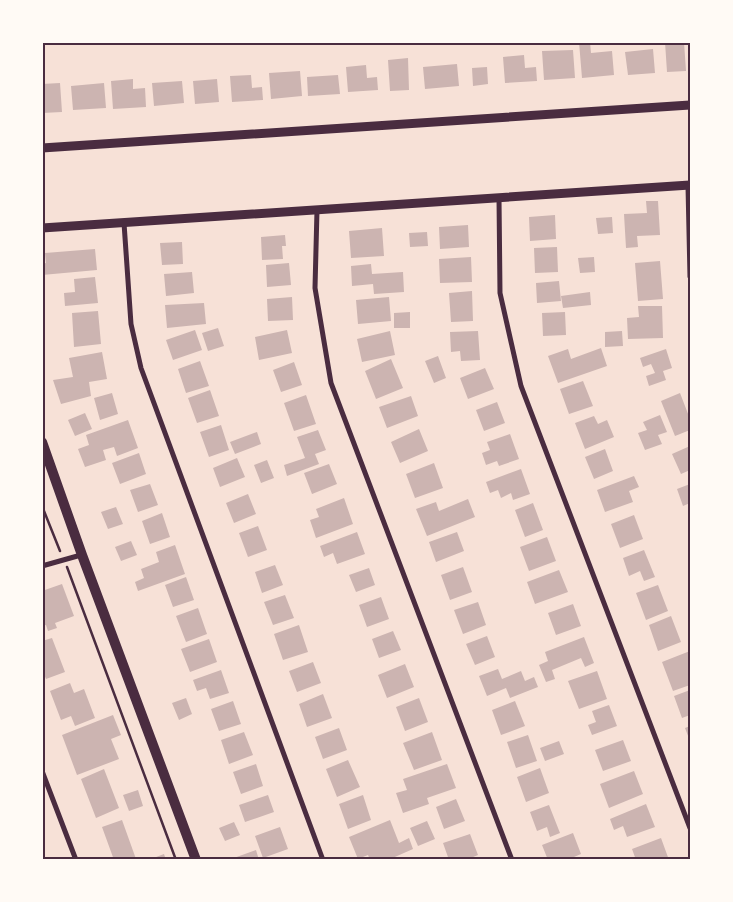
<svg xmlns="http://www.w3.org/2000/svg" width="733" height="902" font-family="'Archivo Narrow',sans-serif">
<rect width="100%" height="100%" fill="#f7e1d7"/>
<path fill="#ccb4b1" d="M579 42H590L591 53 612 51 614 75 582 78Z
M665 42H684L686 71 667 72Z
M653 49 655 73 628 75 625 52Z
M573 50 575 78 544 80 542 51Z
M524 55 525 68 536 67 537 81 505 83 503 57Z
M408 58 409 90 390 91 388 60Z
M457 64 459 86 425 89 423 67Z
M366 65 367 78 377 77 378 90 348 92 346 67Z
M487 67 488 84 473 86 472 68Z
M300 71 302 96 271 99 269 73Z
M251 75 252 88 262 87 263 100 232 102 230 76Z
M338 75 340 94 308 96 307 77Z
M133 79V89L145 88 146 107 113 109 111 81Z
M217 79 219 102 195 104 193 81Z
M182 81 184 103 154 106 152 83Z
M60 83 62 112 42 113V84Z
M104 83 106 108 73 110 71 86Z
M646 201H658L660 235 637 236 638 247 626 248 624 214 647 213Z
M555 215 556 239 530 241 529 217Z
M612 217 613 233 598 234 596 218Z
M468 225 469 247 440 249 439 227Z
M382 228 384 256 351 258 349 231Z
M427 232 428 246 410 247 409 233Z
M285 235 286 246H282L283 259 262 260 261 237Z
M182 242 183 264 162 265 160 243Z
M557 247 558 272 535 273 534 248Z
M95 249 97 270 42 275V264L46 263 45 253Z
M471 257 472 282 440 283 439 259Z
M594 257 595 272 580 273 578 258Z
M660 261 663 299 638 301 635 263Z
M289 263 291 285 267 287 266 265Z
M371 264 372 274 403 272 404 292 374 294 373 284 352 286 351 266Z
M192 272 194 293 166 296 164 274Z
M95 277 98 303 65 306 64 293 75 292 74 279Z
M559 281 561 301 537 303 536 283Z
M472 291 473 321 451 322 449 293Z
M590 292 591 305 563 308 561 296Z
M292 297 293 320 268 321 267 299Z
M389 297 391 321 358 324 356 300Z
M204 303 206 324 167 328 165 305Z
M638 306H662L663 338 628 339 627 318 639 317Z
M98 311 101 344 74 347 72 313Z
M410 312V328H394V313Z
M565 312 566 335 543 336 542 313Z
M218 328 224 346 208 351 202 333Z
M195 330 202 350 173 360 166 340Z
M287 330 292 353 259 360 255 337Z
M390 331 395 355 362 362 357 339Z
M478 331 480 360 461 361 460 351 451 352 450 332Z
M622 331 623 346 605 347V332Z
M601 348 607 366 558 383 548 356 568 349 571 359Z
M666 349 672 368 663 371 666 380 649 386 646 376 655 373 651 364 643 367 640 358Z
M102 352 107 379 89 382 91 396 61 404 53 380 73 377 69 358Z
M438 356 446 378 434 383 425 361Z
M391 359 403 388 376 399 365 371Z
M200 361 209 386 186 393 178 369Z
M294 362 302 385 281 392 273 370Z
M485 368 494 389 468 399 460 378Z
M583 381 593 406 569 414 560 389Z
M210 390 219 416 197 423 188 398Z
M112 393 118 414 100 420 94 398Z
M680 393 690 419V430L675 436 661 401Z
M306 395 316 424 294 431 284 403Z
M411 396 418 416 387 428 379 407Z
M497 402 505 423 484 431 476 410Z
M85 413 92 429 75 436 68 420Z
M660 415 667 432 658 435 662 444 645 450 638 433 647 430 643 422Z
M594 416 598 424 607 420 614 437 585 449 575 423Z
M128 420 138 448 117 456 114 447 103 450 106 460 85 467 78 449 89 445 86 435Z
M221 425 229 450 209 457 200 432Z
M419 429 428 451 400 463 391 442Z
M318 430 326 450 315 454 319 464 287 476 284 465 305 458 297 437Z
M257 432 261 444 235 454 230 442Z
M510 434 519 459 499 466 497 461 486 465 482 453 490 450 487 442Z
M690 446V470L681 474 672 454Z
M605 449 613 471 594 479 585 457Z
M139 453 146 474 120 484 112 463Z
M237 458 245 477 220 487 213 468Z
M267 460 274 478 261 483 254 465Z
M434 463 443 488 415 498 406 474Z
M329 464 337 484 312 494 304 473Z
M521 469 530 494 513 500 511 493 501 498 498 490 490 493 486 482Z
M634 476 639 487 629 491 633 502 605 512 597 490Z
M150 484 158 505 138 512 130 490Z
M690 484V503L683 506 677 489Z
M248 494 256 514 234 523 226 503Z
M344 498 353 524 316 538 310 520 319 517 316 509Z
M468 499 475 517 427 536 416 509 436 502 439 511Z
M533 503 543 530 525 537 515 510Z
M116 507 123 524 108 529 101 512Z
M162 513 170 537 150 544 142 521Z
M634 515 643 539 620 548 611 524Z
M258 526 267 550 248 557 239 533Z
M357 532 365 554 337 564 333 553 324 557 320 546Z
M457 532 464 551 436 562 429 542Z
M547 537 556 561 529 571 520 547Z
M131 541 137 555 121 561 115 547Z
M175 545 185 574 138 591 135 582 144 578 141 569 159 562 156 552Z
M644 550 655 577 644 581 640 571 629 576 623 558Z
M275 565 283 585 262 593 255 572Z
M463 567 472 592 450 600 441 575Z
M369 568 375 585 356 592 349 575Z
M559 570 568 592 535 604 527 582Z
M186 577 194 600 173 607 165 585Z
M62 584 74 616 55 623 57 628 48 631 46 625 42 626V591Z
M658 585 668 611 646 620 636 593Z
M285 595 294 618 273 625 264 602Z
M381 597 389 619 367 627 359 605Z
M478 602 486 625 463 634 454 610Z
M573 604 581 626 556 635 548 613Z
M198 608 207 634 186 642 176 616Z
M671 616 681 642 658 651 649 625Z
M299 625 308 652 283 660 274 634Z
M393 631 401 650 379 658 372 639Z
M487 636 495 657 475 665 466 644Z
M584 637 594 663 585 667 581 658 552 670 555 679 546 682 539 665 548 661 545 652Z
M52 638 65 672 46 679 42 670V641Z
M209 639 217 662 190 672 181 649Z
M690 651V685L673 691 662 662Z
M313 662 321 683 297 692 289 671Z
M405 664 414 687 387 698 378 675Z
M498 669 502 679 521 671 525 681 534 677 538 687 510 698 506 688 487 696 479 676Z
M221 670 229 693 210 699 206 688 197 691 193 680Z
M597 671 607 699 579 709 568 681Z
M70 683 74 693 84 689 95 718 75 726 71 716 61 720 50 691Z
M690 690V715L682 718 674 696Z
M323 694 332 718 307 727 299 704Z
M186 698 192 714 179 720 172 703Z
M419 698 428 722 405 731 396 707Z
M233 701 241 724 219 731 211 709Z
M515 701 525 726 501 735 492 710Z
M609 705 617 726 592 735 588 725 596 722 592 711Z
M113 715 121 735 111 739 119 759 77 775 62 735Z
M690 726V741L685 728Z
M339 728 347 750 323 759 315 737Z
M244 732 253 755 229 764 221 740Z
M432 732 442 760 414 770 403 743Z
M528 735 537 761 516 768 507 742Z
M623 740 631 761 603 771 595 750Z
M559 741 564 754 545 761 540 748Z
M348 760 360 787 337 797 326 769Z
M256 764 263 786 241 794 233 772Z
M447 764 456 788 427 798 429 804 403 813 396 793 407 790 403 779Z
M540 768 549 793 526 802 517 777Z
M104 769 119 808 96 818 81 779Z
M634 771 643 794 609 808 600 784Z
M138 790 143 806 129 811 123 795Z
M268 795 274 812 245 822 239 805Z
M363 795 371 820 348 829 339 804Z
M456 799 465 821 444 829 436 807Z
M646 804 655 827 627 837 623 826 614 830 610 819Z
M549 805 560 833 550 837 547 827 537 831 530 812Z
M122 820 136 859 135 860H114L102 827Z
M390 820 399 843 409 838 413 849 388 860H370L368 855 358 859 349 837Z
M427 821 435 839 418 846 410 828Z
M234 822 240 835 225 841 219 828Z
M280 827 288 849 263 858 255 836Z
M573 833 581 854 567 860H548L542 845Z
M470 834 478 855 466 860H449L443 843Z
M661 838 669 860H636L632 849Z
M256 850 259 860H231V859Z
M164 854 166 860H151V859Z"/>
<g fill="none" stroke-linecap="round" stroke-linejoin="round">
<path stroke="#4a2c40" stroke-width="2.5" d="M42 506 60 551
M67 567 176 860"/>
<path stroke="#4a2c40" stroke-width="5" d="M688 186 690 277
M499 198 500 293 521 386 690 828
M317 210 315 288 331 383 512 860
M124 223 131 324 141 368 323 860
M42 566 81 555
M42 771 76 860"/>
<path stroke="#4a2c40" stroke-width="9" d="M42 148 690 105
M42 228 690 185"/>
<path stroke="#4a2c40" stroke-width="10" d="M42 442 82 555 196 860"/>
</g>
<rect width="733" height="902" fill="none" stroke="#fffaf5" stroke-width="88"/>
<rect x="44" y="44" width="645" height="814" fill="none" stroke="#4a2c40" stroke-width="2"/>
</svg>
